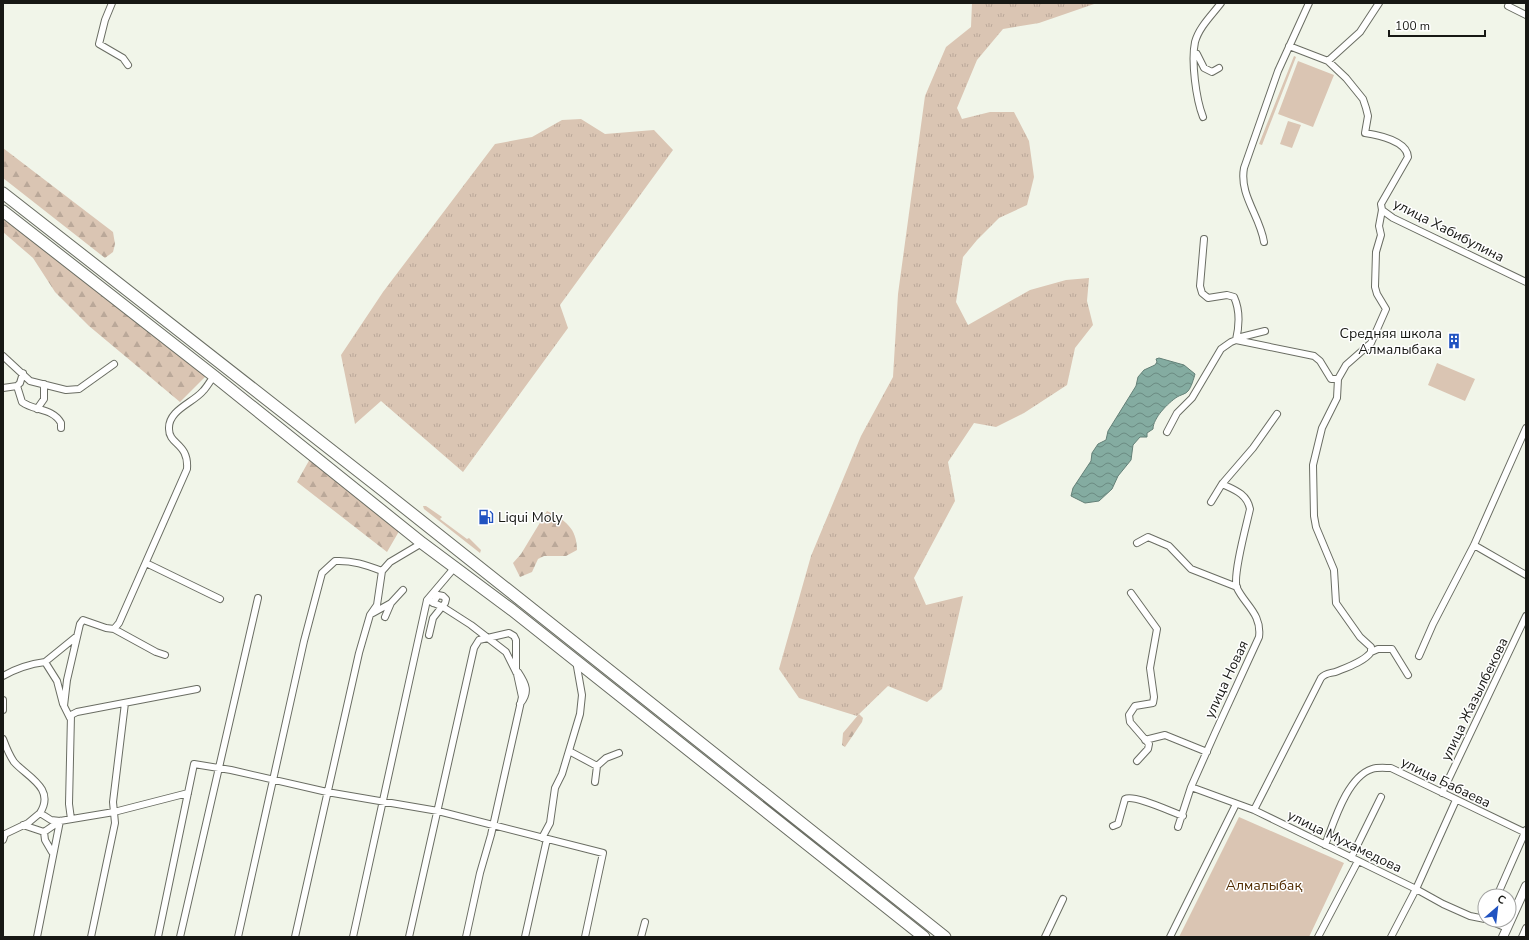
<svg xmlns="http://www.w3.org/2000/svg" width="1529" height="940" font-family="'Nunito Sans',sans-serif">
<defs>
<pattern id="grass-tufts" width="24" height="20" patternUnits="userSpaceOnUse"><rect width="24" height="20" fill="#dac5b3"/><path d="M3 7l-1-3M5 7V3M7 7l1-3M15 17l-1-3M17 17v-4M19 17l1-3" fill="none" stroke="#baa899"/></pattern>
<pattern id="forest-firs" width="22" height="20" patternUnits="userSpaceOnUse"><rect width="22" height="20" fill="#dac5b3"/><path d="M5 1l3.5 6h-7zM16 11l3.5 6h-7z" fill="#baa899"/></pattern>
<pattern id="water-waves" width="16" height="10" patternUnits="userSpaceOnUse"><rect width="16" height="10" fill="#84aca1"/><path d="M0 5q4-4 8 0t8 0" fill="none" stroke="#6b8b82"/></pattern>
</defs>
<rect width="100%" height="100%" fill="#f1f5e9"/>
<path fill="url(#grass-tufts)" d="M972 3H1097L1039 23 1003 29 977 60 957 108 962 119 990 112H1014L1029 141 1034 177 1027 205 999 218 977 240 963 257 956 302 968 325 1030 290 1066 280 1089 278 1087 301 1093 325 1075 348 1067 385 1024 413 996 427 974 423 948 462 955 501 914 578 926 605 963 596 942 689 927 702 888 686 857 716 799 698 779 669 811 556 861 436 893 377 898 294 925 96 946 47 971 27Z
M581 119 605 134 654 130 673 150 560 305 568 328 463 472 381 401 355 424 341 355 383 292 495 144 532 137 562 120Z
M423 506H426L442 517 440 519 467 539 469 538 481 550 480 553 424 509Z"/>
<path fill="url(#forest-firs)" d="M3 148 113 232 115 244 113 252 105 258 3 178Z
M3 214 208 374 180 402 89 326 55 292 33 258 3 232Z
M311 457 398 528V533L387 552 297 482Z
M547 511C565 520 577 528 577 550L566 556H544L538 559 532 572 520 577 513 563 521 554Z
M859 714 863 718 862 722 845 747 842 745 843 733Z"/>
<path fill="#dac5b3" d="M1294 56 1296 57 1262 145 1259 144Z
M1298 61 1334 75 1313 127 1278 114Z
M1288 121 1301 125 1292 148 1280 144Z
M1437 363 1475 379 1465 401 1428 385Z
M1239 817 1344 863 1309 937H1179Z"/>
<path fill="url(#water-waves)" stroke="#638077" d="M1159 358 1184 365 1195 374C1194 378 1191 388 1188 391 1186 394 1180 395 1177 397 1168 403 1153 418 1153 429L1147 433V437H1140L1133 445 1131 460 1118 476 1112 489 1099 501 1085 503 1071 496 1073 488 1091 461 1092 453 1098 444 1106 440 1108 431 1136 386 1138 377 1144 370 1155 365 1157 362 1156 359Z"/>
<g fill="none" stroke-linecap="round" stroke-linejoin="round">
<g stroke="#6a6d63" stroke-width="8">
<path id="street" d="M112 3 105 20 99 44 123 58 128 65
M1508 6 1526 15
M1197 54 1204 68 1212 72 1219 68
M1328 61 1360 32 1379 3
M1203 117C1196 99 1191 61 1195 42 1199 27 1212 15 1221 3
M1382 210 1393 218 1526 282
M1204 239 1200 286 1202 293 1208 298 1227 295 1234 297C1240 310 1239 327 1236 340L1314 356 1320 361 1331 379H1338
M1264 242C1260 216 1239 195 1244 168L1278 71 1309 3
M1237 338 1265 331
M3 356 30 381 66 390 79 389 114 364
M17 386 22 402C34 411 53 408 61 423V428
M3 388 17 386 20 383 23 373
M37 409 44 399V384
M1167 432 1177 413 1192 398 1221 349 1231 342 1236 340
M1211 502 1222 484 1253 448 1277 414
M1137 543 1148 537 1169 546 1191 569 1237 587
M1474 545 1526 575
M146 563 220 599
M1131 593 1157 629 1150 668 1154 697 1153 703 1135 706 1129 715 1130 722 1149 744 1148 749 1137 761
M427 600 443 607 471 625 506 652 517 674 522 697 491 835 480 873 466 937
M373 613 391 603
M385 617 391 603 403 590
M114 629 156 652 165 655
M429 635 433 618 445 603 446 599 443 596 438 595 433 603
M1371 652 1378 649H1392L1408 675
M1419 656 1433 624 1474 545 1526 428
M45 662 77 636
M3 676C17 668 29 664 45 662L57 681 63 704
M3 700V710
M70 718 64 706 67 680 80 624 83 620 106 628 114 629 119 623 187 469C189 443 169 445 169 429 168 410 193 403 203 391 207 387 210 381 214 376
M3 739C6 747 9 755 14 762 26 776 56 788 40 813
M1145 740 1165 735 1207 752
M569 751 597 766 606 758 619 753
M595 782 597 766
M1191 787 1254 810 1416 889 1443 904 1470 916 1485 919
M1442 793 1526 616
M1254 810 1321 678C1326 672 1331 674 1338 671 1348 667 1365 661 1371 652V647L1360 637 1336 603 1334 570 1316 527 1314 516 1313 465 1322 428 1337 398 1338 379 1346 365 1371 343 1386 309 1377 294 1375 287 1376 252 1381 235 1379 226 1382 210 1381 204 1408 157C1407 141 1378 135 1365 133L1368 116 1366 108 1363 99 1346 78 1328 61 1289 46
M71 819 69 804 71 715 77 712 197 689
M23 825 44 832 60 821
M1113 826 1118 824 1125 799C1134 794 1171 812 1183 816
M1178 827 1191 787 1215 733 1259 637C1262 614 1245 605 1237 588 1232 577 1247 523 1250 509 1247 494 1235 490 1222 484
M44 832 45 840 52 852
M542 838 550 823 555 788 562 774 580 714 582 695 576 661
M3 840 5 834 28 823 40 813 51 820 60 821 114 812 188 793
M1325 845C1334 822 1347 777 1372 769 1378 767 1385 768 1391 768L1526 833
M1351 858 1381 797
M1497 896 1526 830
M1488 920 1507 928
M37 937 60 821
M91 937 115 823 113 802 125 703
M158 937 194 764 231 770 327 792 438 811 603 853 585 937
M180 937 258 598
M238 937 304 641 322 573 335 561C352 560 366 565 382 571
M295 937 359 653 370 615 377 605 382 571 390 562 422 543
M353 937 427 600 455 567
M409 937 474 648 479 640 509 633 514 636 516 640V672H518C526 684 530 692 520 704
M525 937 547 839
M641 937 645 922
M1045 937 1063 899
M1170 937 1236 804
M1318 937 1358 861
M1391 937 1416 889 1456 800
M1522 937 1526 928"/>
</g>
<g stroke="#6a6d63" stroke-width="10">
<path id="secondary" d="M1503 937 1526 886"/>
</g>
<g stroke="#6a6d63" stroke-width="13">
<path id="highway" d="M3 193 381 489 945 937
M3 211 214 376 422 543 512 610 924 937"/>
</g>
<use href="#street" stroke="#fff" stroke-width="6"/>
<use href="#secondary" stroke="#fff" stroke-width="8"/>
<use href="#highway" stroke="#fff" stroke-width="11"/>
</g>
<defs>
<g id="building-bare" transform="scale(1.2)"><path d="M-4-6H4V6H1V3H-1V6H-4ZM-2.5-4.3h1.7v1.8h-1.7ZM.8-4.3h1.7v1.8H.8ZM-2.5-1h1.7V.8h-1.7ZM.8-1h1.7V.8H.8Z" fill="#2153c1" stroke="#fff" stroke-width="2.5" paint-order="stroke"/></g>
<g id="fuel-bare" transform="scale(1.2)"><path d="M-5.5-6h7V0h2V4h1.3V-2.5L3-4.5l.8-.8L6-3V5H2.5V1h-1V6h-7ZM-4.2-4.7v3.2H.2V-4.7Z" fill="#2153c1" stroke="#fff" stroke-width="2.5" paint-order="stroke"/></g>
</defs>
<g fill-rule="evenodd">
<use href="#building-bare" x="1454" y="341"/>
<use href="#fuel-bare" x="486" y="517"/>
</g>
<g text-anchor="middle" stroke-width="3" stroke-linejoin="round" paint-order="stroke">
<g font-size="14" fill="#171814" stroke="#fff">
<text transform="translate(1449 230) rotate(27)" y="5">улица Хабибулина</text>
<text transform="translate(1226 679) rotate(-65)" y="5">улица Новая</text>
<text transform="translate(1474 699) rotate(-64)" y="5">улица Жазылбекова</text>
<text transform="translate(1446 782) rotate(26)" y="5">улица Бабаева</text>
<text transform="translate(1345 841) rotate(26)" y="5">улица Мухамедова</text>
</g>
<g font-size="14" fill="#171814" stroke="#fff" text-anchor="end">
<text x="1442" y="338">Средняя школа<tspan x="1442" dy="16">Алмалыбака</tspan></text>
<text x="498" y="522" text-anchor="start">Liqui Moly</text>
</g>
<g font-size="14" fill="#512c01" stroke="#fff">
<text x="1264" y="890">Алмалыбақ</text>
</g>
</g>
<rect width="1529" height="940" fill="none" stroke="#171814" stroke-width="8"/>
<g transform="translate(1497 908) rotate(28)"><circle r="19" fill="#ffffff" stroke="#a2a3a1"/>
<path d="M0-3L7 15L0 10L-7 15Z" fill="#2153c1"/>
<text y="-6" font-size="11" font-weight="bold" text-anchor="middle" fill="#171814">С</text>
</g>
<path d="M1389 30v6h96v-6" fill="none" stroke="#171814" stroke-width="2"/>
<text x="1395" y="30" font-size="12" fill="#171814" stroke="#ffffff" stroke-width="3" paint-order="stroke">100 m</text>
</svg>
